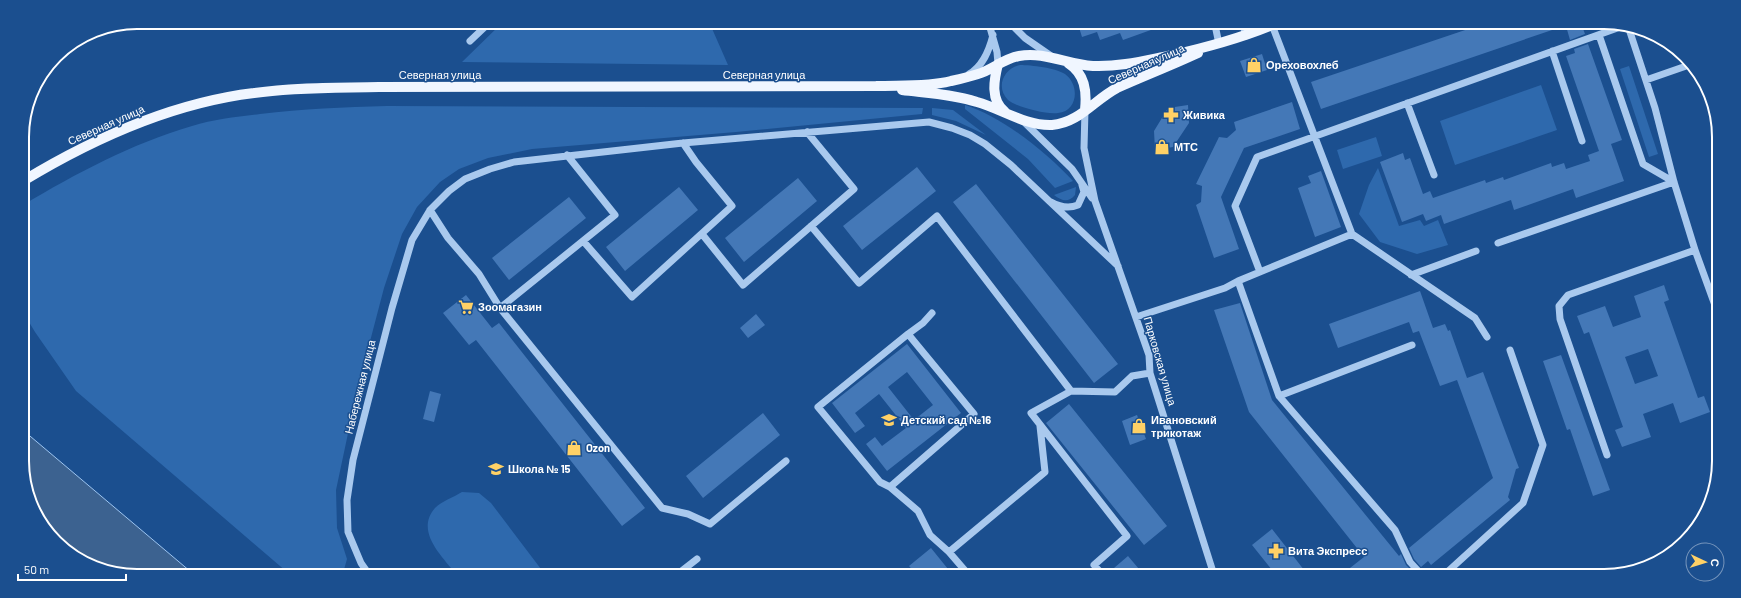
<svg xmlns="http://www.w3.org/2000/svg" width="1741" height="598" font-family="Barlow,sans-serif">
<rect width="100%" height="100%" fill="#1b4f8f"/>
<path fill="#2e69ad" d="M502 23 710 24 728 65 462 62Z
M1020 65C1031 65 1056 68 1065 74 1080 85 1078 111 1058 113 1047 115 1016 107 1008 100 995 87 1004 68 1020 65Z
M1629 66 1658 154 1649 157 1620 69Z
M1541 85 1557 130 1455 165 1440 121Z
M965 105C1003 117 1046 152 1073 181L1055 188 1028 159 965 109Z
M387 106 923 108 922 114 736 132 532 149 488 158 459 169 440 182 417 207 402 234 384 288 357 391 336 490 337 528 347 559 343 573 287 572 76 391 35 332 23 312V205C77 173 131 144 192 126 214 119 237 117 260 114 303 109 344 107 387 106Z
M932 108 953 110 986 135 956 121 932 115Z
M1376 137 1382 156 1343 169 1337 150Z
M1378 168 1399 226 1420 220 1424 226 1438 220 1448 245 1417 254 1380 242 1359 214 1369 185Z
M1076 187 1075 195C1068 203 1062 201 1054 195Z
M462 492 479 493 491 503 544 573H455C441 555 415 531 435 508 442 501 454 497 462 492Z"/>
<path fill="#3c6290" stroke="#9cc4f0" d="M24 431 191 572H107L51 537 24 483Z"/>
<path fill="#4478b7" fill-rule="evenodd" d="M1078 24 1162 25V26L1123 40 1120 33 1100 40 1097 32 1082 37Z
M1477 26H1558V28L1321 109 1311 82Z
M1566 26H1582L1585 34 1570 40Z
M1588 44 1622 140 1611 144 1624 181 1576 198 1573 189 1514 210 1511 200 1444 224 1441 215 1426 221 1423 214 1402 222 1380 162 1403 153 1405 160 1410 158 1423 194 1430 191 1433 198 1485 180 1486 183 1503 177 1504 180 1551 163 1552 167 1564 163 1566 169 1590 161 1588 155 1599 151 1566 56 1575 53 1574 49Z
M1262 54 1267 70 1246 77 1240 61Z
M1292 102 1300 129 1244 148 1221 197 1239 249 1214 258 1196 205 1201 202 1202 186 1196 184 1219 137 1227 138 1236 130 1234 122Z
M1188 105 1189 123 1173 147 1155 150 1154 131 1168 108Z
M917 167 936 191 862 250 843 226Z
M1321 171 1341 227 1315 237 1298 188 1311 183 1308 176Z
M798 178 817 201 744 262 725 238Z
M976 184 1118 364 1094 383 953 202Z
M679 187 698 210 625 271 606 247Z
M569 197 586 218 509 280 492 258Z
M1664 285 1669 300 1664 302 1698 398 1704 396 1710 412 1680 423 1673 403 1643 414 1651 437 1622 447 1615 430 1623 427 1589 332 1584 334 1577 316 1605 306 1613 327 1641 317 1634 296ZM1648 349 1658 376 1635 384 1625 357Z
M1420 291 1433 328 1445 324 1448 331 1450 330 1467 378 1483 372 1519 468 1516 469 1508 497 1510 500 1431 565 1428 561 1421 567 1414 559 1409 548 1493 478 1457 380 1440 386 1419 331 1413 333 1409 322 1338 348 1329 324Z
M466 295 492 328 499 323 645 508 622 526 476 340 469 345 443 313Z
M1240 303 1272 400 1399 556 1401 554 1406 565 1414 573 1411 575H1341L1364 557 1249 412 1214 310Z
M756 314 765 325 748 338 740 328Z
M907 344 961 413 887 471 866 444 875 437 882 446 906 428 879 394 855 413 865 426 855 433 832 403ZM907 372 933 405 914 420 888 387Z
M1561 355 1610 490 1593 496 1570 429 1567 430 1543 361Z
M430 391 441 394 434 422 423 419Z
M1069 404 1167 526 1144 545 1046 423Z
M763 413 780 435 703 498 686 476Z
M1137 415 1146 439 1130 445 1122 421Z
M1272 529 1308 575H1276L1252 545Z
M931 548 952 574H916L909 566Z
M1128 556 1144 575H1107V574Z"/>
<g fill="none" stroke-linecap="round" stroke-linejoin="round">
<path stroke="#a9c9ee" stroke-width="7" d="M989 24 997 52 998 64
M1011 24 1025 38 1051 56
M1215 25 1219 44
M1243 25 1246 36
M1272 25 1352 234 1475 318 1487 337
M1628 26 1655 108 1674 182 1695 250 1716 308
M1599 35 1643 164 1674 182
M470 41 489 23
M1552 51 1582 141
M969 74C983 66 989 51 993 35
M1646 80 1692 64
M1407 103 1434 175
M1085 110 1084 148 1095 201 1149 355 1150 373 1214 575
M1023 121 1072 169 1092 198
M1051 202C1060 207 1068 209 1078 205L1084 192 1082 185
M430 210 448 238 479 274 500 308 615 215 567 155
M811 226 859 283 937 216 1071 391 1115 392 1132 376 1150 373
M702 234 743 285 854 189 807 132
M584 242 632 297 732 206 696 162 683 143
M1498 243 1674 182
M1260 272 1235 206 1257 157 1623 26
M1411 275 1476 251
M1238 281 1279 396 1395 530 1410 562 1422 575
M500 308 662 508 688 514 710 524 786 461
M1136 317 1225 288 1238 281 1352 234
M908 334 923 323 932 313
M1071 391 1031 413 1127 536 1094 565 1102 574
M1279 396 1412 345
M1607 455 1560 319 1559 306 1568 295 1695 250
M890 487 880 482 818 407 908 334 974 414 890 487 918 511 930 535 949 552 968 574
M949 552 1045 472 1040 426
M368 573 361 563 348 532 347 500 353 460 392 308 412 240 430 210 449 191 465 179 490 169 514 162 683 143 929 122 952 128 970 135 985 144 1011 165 1118 266
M679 573 697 559
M1444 575 1523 503 1543 445 1510 350"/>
<path stroke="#f0f6ff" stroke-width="10" d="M1068 63C1085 74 1087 91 1085 110
M998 64C994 80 990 100 1005 112
M902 90C926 93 953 94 977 102 1002 109 1025 126 1052 125 1079 123 1094 100 1117 88 1144 76 1172 65 1198 53
M23 181C94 138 171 103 254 93 295 87 338 88 379 87L876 86C900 85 928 87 951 81 960 79 969 77 978 74 992 70 1003 59 1019 56 1044 51 1068 65 1093 66 1119 67 1143 61 1168 56 1204 48 1238 39 1272 25"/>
</g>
<defs>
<g id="shop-bare" transform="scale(1.2)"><path d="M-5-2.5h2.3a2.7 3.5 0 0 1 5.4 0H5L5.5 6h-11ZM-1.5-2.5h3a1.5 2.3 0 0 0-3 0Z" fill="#ffd166" stroke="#1b4f8f" stroke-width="2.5" paint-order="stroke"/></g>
<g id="pharmacy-bare" transform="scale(1.2)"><path d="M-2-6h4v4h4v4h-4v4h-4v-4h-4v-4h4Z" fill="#ffd166" stroke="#1b4f8f" stroke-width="2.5" paint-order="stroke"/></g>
<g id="supermarket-bare" transform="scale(1.2)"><path d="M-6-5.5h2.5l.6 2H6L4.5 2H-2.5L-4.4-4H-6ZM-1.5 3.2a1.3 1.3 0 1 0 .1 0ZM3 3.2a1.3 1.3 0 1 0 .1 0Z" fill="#ffd166" stroke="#1b4f8f" stroke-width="2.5" paint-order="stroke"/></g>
<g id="school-bare" transform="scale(1.2)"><path d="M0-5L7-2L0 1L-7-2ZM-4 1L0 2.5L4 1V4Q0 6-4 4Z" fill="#ffd166" stroke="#1b4f8f" stroke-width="2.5" paint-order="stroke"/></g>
</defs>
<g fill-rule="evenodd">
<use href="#shop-bare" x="1254" y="65"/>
<use href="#pharmacy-bare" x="1171" y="115"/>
<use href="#shop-bare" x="1162" y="147"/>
<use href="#supermarket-bare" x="466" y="307"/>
<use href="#school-bare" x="889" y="420"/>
<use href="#shop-bare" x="1139" y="426"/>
<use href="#shop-bare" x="574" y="448"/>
<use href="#school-bare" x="496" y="469"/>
<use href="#pharmacy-bare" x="1276" y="551"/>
</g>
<g text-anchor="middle" stroke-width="3" stroke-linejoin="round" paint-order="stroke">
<g font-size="11" fill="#fff" stroke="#1b4f8f">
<text transform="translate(1146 64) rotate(-24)" y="4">Северная улица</text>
<text x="440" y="79">Северная улица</text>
<text x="764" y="79">Северная улица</text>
<text transform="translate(106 125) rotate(-24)" y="4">Северная улица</text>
<text transform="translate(1160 361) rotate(74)" y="4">Парковская улица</text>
<text transform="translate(360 387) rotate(-76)" y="4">Набережная улица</text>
</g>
<g font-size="11" font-weight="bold" fill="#fff" stroke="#1b4f8f" text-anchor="start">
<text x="1266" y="69">Ореховохлеб</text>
<text x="1183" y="119">Живика</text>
<text x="1174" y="151">МТС</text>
<text x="478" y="311">Зоомагазин</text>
<text x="901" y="424">Детский сад №16</text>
<text x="1151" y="424">Ивановский<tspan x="1151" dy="13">трикотаж</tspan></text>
<text x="586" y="452">Ozon</text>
<text x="508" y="473">Школа № 15</text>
<text x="1288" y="555">Вита Экспресс</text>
</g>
</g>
<path d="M0 0H1741V598H0ZM137 29H1604A108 108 0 0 1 1712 137V461A108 108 0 0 1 1604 569H137A108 108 0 0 1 29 461V137A108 108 0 0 1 137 29Z" fill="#1b4f8f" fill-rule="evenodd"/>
<path fill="none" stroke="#fff" stroke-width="2" d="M137 29H1604A108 108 0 0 1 1712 137V461A108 108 0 0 1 1604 569H137A108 108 0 0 1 29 461V137A108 108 0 0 1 137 29Z"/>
<g transform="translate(1705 562) rotate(94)"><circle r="19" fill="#1b4f8f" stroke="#7695bc"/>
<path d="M0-3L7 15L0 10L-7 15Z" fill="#ffd166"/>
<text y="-6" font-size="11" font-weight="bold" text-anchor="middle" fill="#ffffff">С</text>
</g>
<path d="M18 574v6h108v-6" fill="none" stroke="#ffffff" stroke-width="2"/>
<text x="24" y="574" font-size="12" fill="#ffffff" stroke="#1b4f8f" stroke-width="3" paint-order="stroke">50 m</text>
</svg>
